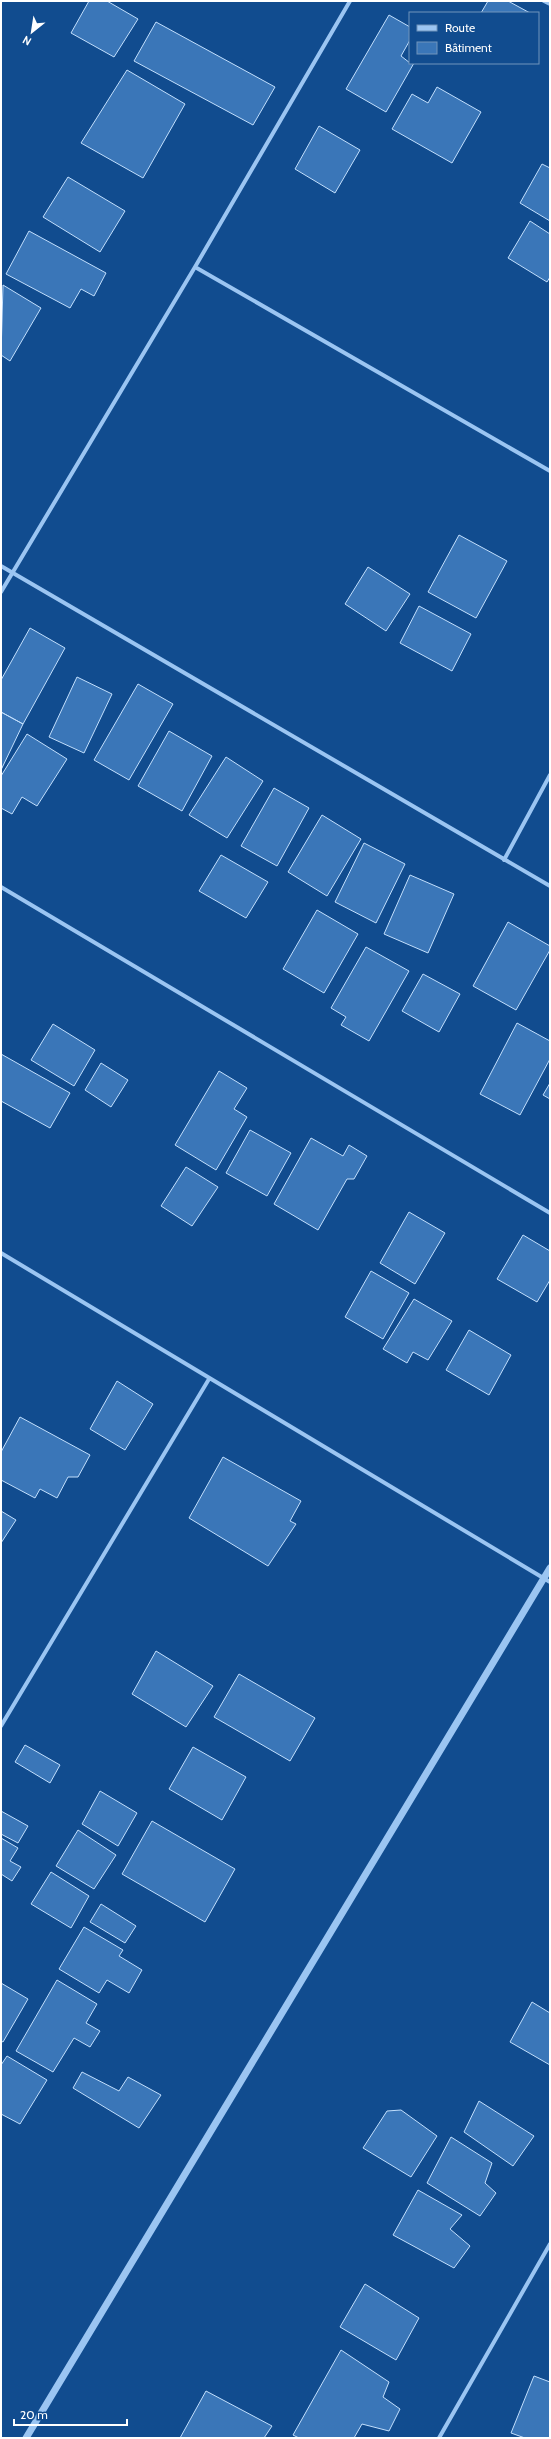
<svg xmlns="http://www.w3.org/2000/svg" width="551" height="2439" font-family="Cabin,sans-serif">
<rect width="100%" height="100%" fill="#114c8f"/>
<path fill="#3a76b8" stroke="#c2dffd" d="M89 1H107L138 19 114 57 71 33Z
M488 1H508L530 13H481Z
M389 15 410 27V40L401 56 410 63H414L386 112 346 89Z
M156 22 275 87 253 125 134 61Z
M127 70 185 104 143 178 81 143Z
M437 87 481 112 452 163 392 129 412 94 428 103Z
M319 126 360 150 335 193 295 169Z
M542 164 550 168V221L520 203Z
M68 177 125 211 100 252 43 217Z
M530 221 550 234V277L547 282 508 258Z
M29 231 106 273 94 296 81 289 70 308 6 274Z
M3 285 41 308 10 361 1 355Z
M459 535 507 561 476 618 428 592Z
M368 567 410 594 386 631 345 604Z
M419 606 471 634 452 671 400 643Z
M30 628 65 648 23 724 1 712V680Z
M77 677 112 694 84 753 49 737Z
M138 684 173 704 129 780 94 760Z
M1 712 23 724 1 770Z
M169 731 212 756 182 811 138 786Z
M27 734 67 759 37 806 22 797 12 814 1 808V776Z
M226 757 263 781 227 838 189 815Z
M274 788 309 808 277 866 241 846Z
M322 815 361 839 327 896 288 872Z
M364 843 405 864 376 923 335 902Z
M221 855 268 882 246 918 199 891Z
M410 875 454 894 428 953 384 934Z
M317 910 358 934 324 993 283 969Z
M508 922 550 946V950L516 1010 473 986Z
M366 947 409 971 369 1041 341 1025 346 1017 331 1008Z
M423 974 460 994 439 1032 402 1011Z
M517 1023 550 1041V1059L520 1115 480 1094Z
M53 1024 95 1050 74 1086 31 1060Z
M1 1054 70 1093 50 1128 1 1101Z
M101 1063 128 1080 111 1107 85 1090Z
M219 1071 247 1088 234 1109 247 1117 216 1170 175 1145Z
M550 1083V1099L543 1095Z
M250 1130 291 1153 267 1196 226 1173Z
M311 1138 343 1156 349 1145 367 1156 354 1179H347L318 1230 274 1204Z
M186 1167 218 1187 192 1226 161 1206Z
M409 1212 445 1233 415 1284 380 1263Z
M523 1235 550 1251V1280L537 1302 497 1279Z
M371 1271 409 1293 383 1339 345 1317Z
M414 1299 452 1321 428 1360 413 1352 407 1363 383 1349Z
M469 1330 511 1355 489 1395 446 1370Z
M117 1381 153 1404 125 1450 90 1429Z
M20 1417 90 1455 78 1477H68L57 1498 40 1489 35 1498 1 1480V1452Z
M223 1457 301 1501 290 1521 296 1524 268 1566 189 1518Z
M1 1511 16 1520 1 1543Z
M156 1651 213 1686 186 1727 132 1694Z
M239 1674 315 1718 290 1761 214 1717Z
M25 1745 60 1765 50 1783 15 1762Z
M193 1747 246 1777 222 1820 169 1789Z
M100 1791 137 1813 118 1846 82 1824Z
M1 1811 28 1826 18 1843 1 1834Z
M152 1821 235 1869 205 1922 122 1874Z
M78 1830 116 1855 94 1889 56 1866Z
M1 1838 18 1848 10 1861 21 1867 12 1881 1 1874Z
M51 1872 89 1896 71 1928 31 1904Z
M101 1904 136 1926 125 1943 90 1922Z
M84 1927 123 1950 119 1956 142 1970 129 1993 107 1980 99 1993 59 1969Z
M57 1980 97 2004 86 2023 100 2031 90 2047 74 2038 53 2072 16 2051Z
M1 1983 28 1999 3 2042 1 2041Z
M532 2002 550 2013V2065L510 2042Z
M7 2056 47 2080 20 2124 1 2114V2065Z
M82 2072 119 2091 128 2077 161 2095 139 2128 73 2088Z
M479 2101 534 2136 513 2166 464 2132Z
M401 2110 437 2136 411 2177 363 2148 387 2111Z
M451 2137 492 2163 485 2183 496 2193 480 2216 427 2183Z
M418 2190 462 2215 450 2229 470 2246 454 2268 393 2235Z
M365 2284 419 2318 396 2360 340 2327Z
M341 2350 389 2382 383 2397 400 2409 389 2431 362 2424 354 2438H299L293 2435Z
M534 2376 550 2382V2438H525L511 2433Z
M206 2391 272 2426 264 2438H180Z"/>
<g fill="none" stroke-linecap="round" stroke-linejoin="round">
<path stroke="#9bc5f2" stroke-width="4" d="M544 1 550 4
M195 267 550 471
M1 566 550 886
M1 592 195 267 350 1
M504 860 550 775
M1 887 550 1213
M1 1253 550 1582
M1 1726 209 1379
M439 2438 550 2244"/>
<path stroke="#9bc5f2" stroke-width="7" d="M26 2438 550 1568"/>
</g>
<rect width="551" height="2439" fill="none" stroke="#ffffff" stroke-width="4"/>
<rect x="409" y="12" width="130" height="52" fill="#114c8f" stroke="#7094bc"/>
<rect x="417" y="25" width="20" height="6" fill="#9bc5f2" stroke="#7094bc"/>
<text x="445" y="32" font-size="12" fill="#ffffff">Route</text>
<rect x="417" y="42" width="20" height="12" fill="#3a76b8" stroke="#7094bc"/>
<text x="445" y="52" font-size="12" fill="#ffffff">Bâtiment</text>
<g transform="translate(32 32) rotate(210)" stroke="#114c8f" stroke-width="3" paint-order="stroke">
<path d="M0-3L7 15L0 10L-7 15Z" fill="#ffffff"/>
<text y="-6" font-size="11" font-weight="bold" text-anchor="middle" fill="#ffffff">N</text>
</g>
<path d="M14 2419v6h113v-6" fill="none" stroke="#ffffff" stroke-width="2"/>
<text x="20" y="2419" font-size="12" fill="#ffffff" stroke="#114c8f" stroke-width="3" paint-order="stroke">20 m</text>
</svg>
